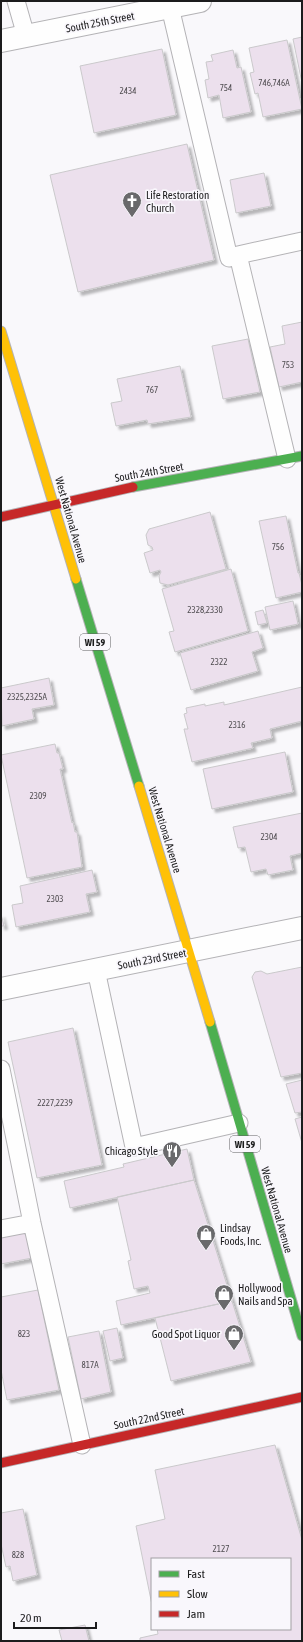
<svg xmlns="http://www.w3.org/2000/svg" width="303" height="1642" font-family="'Asap Condensed',sans-serif">
<defs>
<filter id="shadow"><feDropShadow dx="3.5" dy="3.5" stdDeviation="1" flood-color="#0004"/></filter>
</defs>
<rect width="100%" height="100%" fill="#f9f8fb"/>
<path fill="#ece0ed" stroke="#cac9cb" filter="url(#shadow)" d="M302 37V83L293 39Z
M287 40 302 109 263 117 258 93 255 94 250 73 254 72 249 48Z
M162 49 176 115 94 133 80 66Z
M233 50 237 68 241 67 251 112 223 118 219 95 208 98 205 80 209 79 206 62 213 61 211 55Z
M187 144 214 260 78 292 50 175Z
M264 173 271 206 236 213 230 180Z
M302 322V382L279 387 270 347 285 344 282 326Z
M248 339 260 392 223 399 212 346Z
M180 366 191 417 148 424 147 420 116 426 111 403 122 401 117 379Z
M210 512 226 569 168 585 160 583 159 576 161 572 160 570 150 573 144 553 153 550 152 547 148 545 146 535 149 529Z
M286 516 298 573H299L302 585V592L276 598 259 521Z
M231 569 248 631 175 652 169 632 174 631 162 589Z
M293 601 298 624 270 630 265 607Z
M263 610 267 623 258 625 255 612Z
M258 631 263 648 252 652 258 671 191 690 180 653Z
M49 678 54 705 32 709 34 719 2 726 1 688Z
M302 687V721L270 729 272 738 251 743 253 748 192 762 184 729H188L184 714 187 713 186 708 205 704V706L224 702V705Z
M55 744 57 753H59L63 769H60L72 823 73 822 75 832H77L82 867 27 878 1 755Z
M285 752 293 792 212 809 203 769Z
M302 813V853L290 856 293 870 268 875 266 869 251 872 245 847 238 848 233 827Z
M92 870 97 892 86 894 90 912 16 927 12 905 23 903 20 886Z
M1 914 4 926H1Z
M302 967V1073L281 1077 252 977 255 972 261 971 267 974Z
M73 1028 102 1165 37 1178 8 1042Z
M302 1080V1112L295 1113 286 1084Z
M302 1117V1143L295 1119Z
M187 1149 194 1180 70 1208 64 1181 124 1167 123 1164Z
M194 1180 232 1301 121 1325 116 1301 150 1293 148 1286 134 1289 128 1261 131 1260 117 1197Z
M27 1232 32 1258 1 1264V1237Z
M38 1290 59 1390 7 1400 1 1370V1297Z
M232 1301 251 1362 171 1381 155 1318Z
M117 1328 123 1358 110 1361 103 1331Z
M99 1331 111 1392 81 1399 68 1337Z
M275 1445 302 1540V1641H140V1638L158 1634 157 1629H290V1559H152V1605L136 1526 165 1519 155 1470Z
M23 1509 37 1575 13 1581 10 1566 6 1567 1 1544V1513Z
M85 1625 89 1641H62L59 1630Z"/>
<g fill="none" stroke-linecap="round" stroke-linejoin="round">
<g stroke="#b4b3b6" stroke-width="19">
<path id="lane" d="M16 1 26 36
M170 7 229 258 238 255 302 241
M238 255 287 459
M96 970 134 1147 239 1123
M1 1069 32 1223 82 1445
M1 1229 32 1223"/>
</g>
<g stroke="#b4b3b6" stroke-width="24">
<path id="street" d="M1 41 200 1
M1 989 302 928"/>
</g>
<g stroke="#b4b3b6" stroke-width="11">
<path id="fast" d="M133 487 302 456
M76 579 139 786
M210 1022 302 1336"/>
</g>
<g stroke="#b4b3b6" stroke-width="11">
<path id="slow" d="M1 331 76 579
M139 786 210 1022"/>
</g>
<g stroke="#b4b3b6" stroke-width="11">
<path id="jam" d="M1 517 133 487
M1 1463 302 1397"/>
</g>
<use href="#lane" stroke="#fefefe" stroke-width="17"/>
<use href="#street" stroke="#fefefe" stroke-width="22"/>
<use href="#fast" stroke="#4caf50" stroke-width="9"/>
<use href="#slow" stroke="#ffc107" stroke-width="9"/>
<use href="#jam" stroke="#c62828" stroke-width="9"/>
</g>
<defs>
<g id="church-pin" transform="scale(1)"><path d="M0 17L-7.5 6A9.5 9.5 0 1 1 7.5 6Z" fill="#69696b" stroke="#f9f7fc"/><path d="M-1.2-6h2.4v3.5h3.3v2.4h-3.3V6h-2.4V-.1h-3.3v-2.4h3.3Z" fill="#fff"/></g>
<g id="restaurant-pin" transform="scale(1)"><path d="M0 17L-7.5 6A9.5 9.5 0 1 1 7.5 6Z" fill="#69696b" stroke="#f9f7fc"/><path d="M-5-6h1v4h1v-4h1v4h1v-4h1v5L-1.5 .5V6h-2V.5L-5-1ZM5-6V6H3V1.5H1.5Q1.5-4 5-6Z" fill="#fff"/></g>
<g id="shop-pin" transform="scale(1)"><path d="M0 17L-7.5 6A9.5 9.5 0 1 1 7.5 6Z" fill="#69696b" stroke="#f9f7fc"/><path d="M-5-2.5h2.3a2.7 3.5 0 0 1 5.4 0H5L5.5 6h-11ZM-1.5-2.5h3a1.5 2.3 0 0 0-3 0Z" fill="#fff"/></g>
</defs>
<g fill-rule="evenodd">
<use href="#church-pin" x="132" y="201"/>
<use href="#restaurant-pin" x="172" y="1151"/>
<use href="#shop-pin" x="206" y="1234"/>
<use href="#shop-pin" x="224" y="1294"/>
<use href="#shop-pin" x="234" y="1334"/>
</g>
<g text-anchor="middle" stroke-width="3.5" stroke-linejoin="round" paint-order="stroke">
<g font-size="9" fill="#504d51">
<text x="274" y="86">746,746A</text>
<text x="226" y="91">754</text>
<text x="128" y="94">2434</text>
<text x="288" y="368">753</text>
<text x="152" y="393">767</text>
<text x="278" y="550">756</text>
<text x="205" y="613">2328,2330</text>
<text x="219" y="665">2322</text>
<text x="27" y="700">2325,2325A</text>
<text x="237" y="728">2316</text>
<text x="38" y="799">2309</text>
<text x="269" y="840">2304</text>
<text x="55" y="902">2303</text>
<text x="55" y="1106">2227,2239</text>
<text x="24" y="1337">823</text>
<text x="90" y="1368">817A</text>
<text x="221" y="1552">2127</text>
<text x="18" y="1558">828</text>
</g>
<g fill="#f9f7fc" stroke="#5e5e60" stroke-width="1">
<rect x="80" y="634" width="30" height="16" rx="3"/>
<rect x="230" y="1136" width="30" height="16" rx="3"/>
</g>
<g font-size="10" font-weight="bold" fill="#1c1c1d">
<text x="95" y="646">WI 59</text>
<text x="245" y="1148">WI 59</text>
</g>
<g font-size="11" fill="#1c1c1d" stroke="#f9f7fc">
<text transform="translate(100 22) rotate(-11)" y="4">South 25th Street</text>
<text transform="translate(149 472) rotate(-10)" y="4">South 24th Street</text>
<text transform="translate(71 520) rotate(74)" y="4">West National Avenue</text>
<text transform="translate(165 830) rotate(73)" y="4">West National Avenue</text>
<text transform="translate(152 959) rotate(-11)" y="4">South 23rd Street</text>
<text transform="translate(277 1210) rotate(74)" y="4">West National Avenue</text>
<text transform="translate(149 1418) rotate(-12)" y="4">South 22nd Street</text>
</g>
<g font-size="11" fill="#1c1c1d" stroke="#f9f7fc" text-anchor="start">
<text x="146" y="199">Life Restoration<tspan x="146" dy="13">Church</tspan></text>
<text x="158" y="1155" text-anchor="end">Chicago Style</text>
<text x="220" y="1232">Lindsay<tspan x="220" dy="13">Foods, Inc.</tspan></text>
<text x="238" y="1292">Hollywood<tspan x="238" dy="13">Nails and Spa</tspan></text>
<text x="220" y="1338" text-anchor="end">Good Spot Liquor</text>
</g>
</g>
<rect width="303" height="1642" fill="none" stroke="#1c1c1d" stroke-width="4"/>
<rect x="151" y="1558" width="140" height="72" fill="#f9f7fc" stroke="#a19fa3"/>
<rect x="159" y="1571" width="20" height="6" fill="#4caf50" stroke="#a19fa3"/>
<text x="187" y="1578" font-size="12" fill="#1c1c1d">Fast</text>
<rect x="159" y="1591" width="20" height="6" fill="#ffc107" stroke="#a19fa3"/>
<text x="187" y="1598" font-size="12" fill="#1c1c1d">Slow</text>
<rect x="159" y="1611" width="20" height="6" fill="#c62828" stroke="#a19fa3"/>
<text x="187" y="1618" font-size="12" fill="#1c1c1d">Jam</text>
<path d="M14 1622v6h82v-6" fill="none" stroke="#1c1c1d" stroke-width="2"/>
<text x="20" y="1622" font-size="12" fill="#1c1c1d" stroke="#f9f7fc" stroke-width="3" paint-order="stroke">20 m</text>
</svg>
